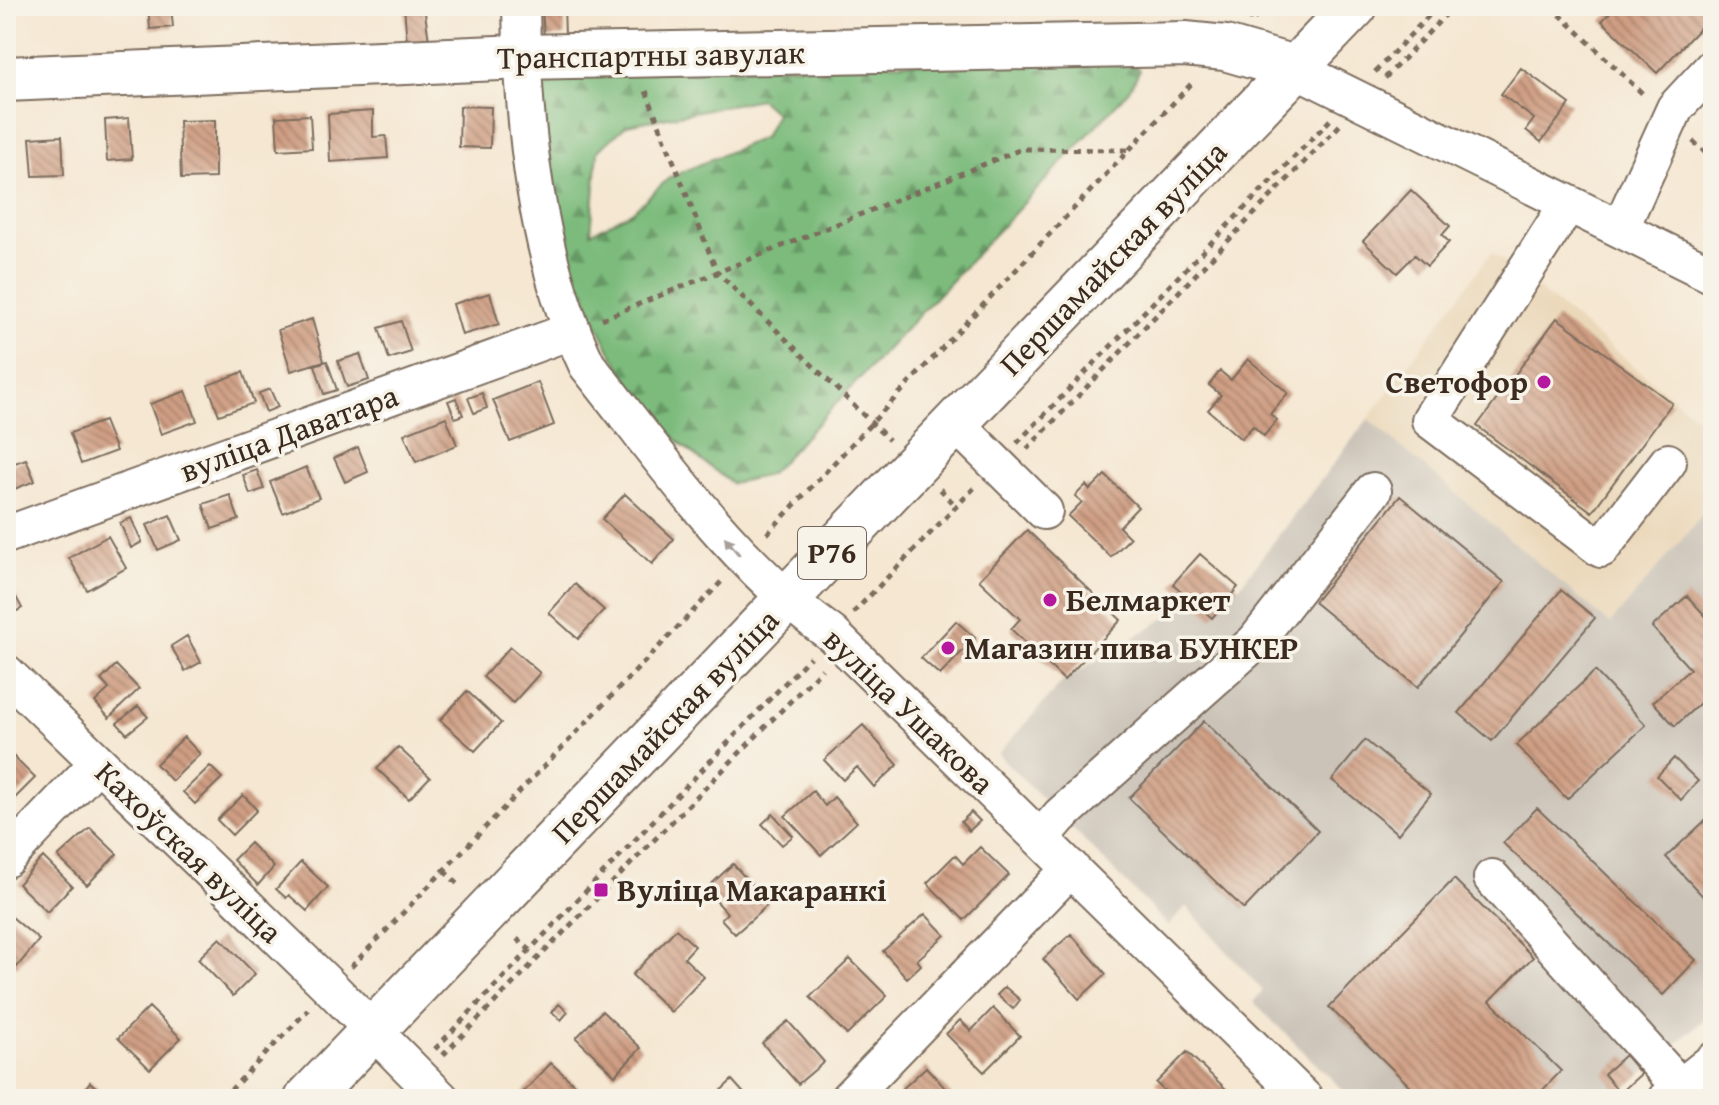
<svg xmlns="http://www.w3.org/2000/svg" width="1719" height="1105" font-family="'Gentium Book Plus',serif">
<defs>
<pattern id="forest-firs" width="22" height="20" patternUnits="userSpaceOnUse" patternTransform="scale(2)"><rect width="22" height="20" fill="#7bbb7c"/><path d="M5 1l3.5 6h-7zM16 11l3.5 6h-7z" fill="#669865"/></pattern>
<pattern id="building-back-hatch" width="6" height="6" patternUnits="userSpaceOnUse" patternTransform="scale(2)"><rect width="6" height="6" fill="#cf9e83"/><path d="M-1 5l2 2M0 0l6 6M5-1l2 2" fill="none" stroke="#a9816b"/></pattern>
</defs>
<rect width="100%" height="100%" fill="#f7f3e8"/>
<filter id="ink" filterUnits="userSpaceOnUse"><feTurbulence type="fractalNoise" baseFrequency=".0125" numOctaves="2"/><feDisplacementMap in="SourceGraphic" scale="16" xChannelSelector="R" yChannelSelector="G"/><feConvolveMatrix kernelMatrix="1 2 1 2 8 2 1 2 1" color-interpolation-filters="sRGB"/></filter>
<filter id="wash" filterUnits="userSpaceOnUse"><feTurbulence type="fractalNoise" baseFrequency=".006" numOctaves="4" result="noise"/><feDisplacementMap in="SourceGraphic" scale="32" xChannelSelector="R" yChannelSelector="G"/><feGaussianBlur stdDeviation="1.8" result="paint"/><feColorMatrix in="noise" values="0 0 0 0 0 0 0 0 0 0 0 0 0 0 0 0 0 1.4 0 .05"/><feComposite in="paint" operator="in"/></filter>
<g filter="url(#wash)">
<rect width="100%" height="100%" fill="#f5e7d2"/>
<path fill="#ebd8ba" d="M1492 252 1713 430V503L1610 624 1368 419Z"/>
<path fill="#cbc3b8" d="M1368 419 1610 624 1713 503V1012L1612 1099H1352L1253 1002 1263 991 1186 906 1169 926 998 754 1064 680 1192 602 1173 584 1200 554 1239 587Z"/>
<path fill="url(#forest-firs)" stroke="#5b724d" stroke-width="2" fill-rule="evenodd" d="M1127 56 1140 70 1128 92 770 474 732 484C710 466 681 447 662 425 576 324 556 220 541 91L570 73ZM760 99 776 113 764 137 670 177 632 212 591 233 598 151 627 125Z"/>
<g id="blocks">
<path fill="url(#building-back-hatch)" d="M148 6H171L173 27 150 29Z
M404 6H424L429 41 407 43Z
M564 6 565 36 544 38 542 7Z
M1616 6H1713V14L1657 73 1602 21Z
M1521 68 1570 104 1541 142 1526 130 1534 119 1501 94Z
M460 106 491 107 490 148 459 147Z
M373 111V137L386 136 388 158 330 162 328 114Z
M310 115 312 148 278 150 276 117Z
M129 118 132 159 107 161 105 120Z
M215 120V178L181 179 179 121Z
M62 136 64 175 33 176 30 138Z
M1411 190 1450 226 1442 235 1449 242 1427 266 1415 255 1397 273 1363 241Z
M490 293 499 324 462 335 453 304Z
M1557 318 1672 403 1592 512 1477 426Z
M312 319 324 361 291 371 278 330Z
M401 321 411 352 389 359 379 328Z
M360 354 369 380 347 387 338 361Z
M1248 359 1288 393 1270 414 1277 420 1264 436 1253 426 1241 439 1208 410 1221 395 1209 385 1220 371 1231 380Z
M327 361 337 390 324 394 315 365Z
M243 372 254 403 219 415 208 385Z
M538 382 554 425 510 442 493 400Z
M270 389 278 407 266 412 259 393Z
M186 391 197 421 161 434 150 404Z
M482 393 487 408 474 413 468 398Z
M456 398 463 415 455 418 448 401Z
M446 417 457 445 416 462 404 434Z
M104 421 116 451 81 464 70 433Z
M358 447 368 472 345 482 334 458Z
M26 459 35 481 9 491 6 466Z
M306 467 319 498 283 513 270 482Z
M257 470 264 489 250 494 243 475Z
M1105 475 1138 507 1119 527 1130 538 1111 557 1068 516 1082 502 1075 496 1086 485 1090 490Z
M625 494 674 539 652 564 602 519Z
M230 495 239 520 212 529 203 504Z
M1400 496 1504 582 1418 687 1314 602Z
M170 515 181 540 158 550 147 525Z
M131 518 142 542 131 548 120 523Z
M1027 530 1121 620 1064 680 1011 629 1020 619 979 580Z
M108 536 126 568 87 590 69 558Z
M1200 554 1238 587 1212 618 1173 584Z
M6 579 22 608 6 617Z
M575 584 604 610 578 639 549 613Z
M1561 590 1595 618 1492 741 1459 713Z
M1687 596 1713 624V691L1675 726 1653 702 1690 669 1652 627Z
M956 621 975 638 940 675 921 658Z
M187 636 201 662 185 671 171 646Z
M510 647 540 673 513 703 483 677Z
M116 665 139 689 109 718 95 702 109 689 101 680Z
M1595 671 1646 725 1567 799 1516 745Z
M467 691 501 723 475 751 440 720Z
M138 706 148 717 127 734 117 723Z
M1204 721 1318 831 1244 909 1129 798Z
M863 725 898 765 874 787 857 767 843 780 824 760Z
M184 737 200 754 172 781 156 764Z
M1365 740 1431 794 1398 834 1332 780Z
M398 747 430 777 409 799 377 769Z
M6 749 35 778 6 807Z
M1674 758 1698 781 1681 800 1657 776Z
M210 766 222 778 195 804 183 792Z
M813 791 825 806 834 797 857 822 821 855 785 816Z
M243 795 257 810 232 835 217 820Z
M1537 808 1696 960 1663 995 1503 843Z
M971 812 980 821 969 831 961 822Z
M773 814 793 836 782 845 762 824Z
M1709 817 1713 821V907L1666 857Z
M90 828 117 854 87 885 58 857Z
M250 843 274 867 258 885 233 860Z
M980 847 1009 875 964 920 927 883 955 855 963 864Z
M43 857 72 886 47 912 18 884Z
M301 862 328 887 307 911 289 895 286 898 276 889Z
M733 864 769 904 735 934 721 919 727 913 706 889Z
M1454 879 1533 957 1490 1001 1561 1071 1534 1099H1423L1329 1007Z
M6 912 39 940 17 967 6 958Z
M925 914 945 935 917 960 921 965 907 978 883 951Z
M676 929 695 946 684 958 704 977 671 1012 632 975Z
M1071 934 1106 974 1079 999 1043 959Z
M220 938 255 974 233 996 198 959Z
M850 959 887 996 847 1035 810 997Z
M1005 987 1020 1000 1013 1009 997 995Z
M559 1004 568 1012 561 1020 552 1012Z
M149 1007 181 1038 150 1069 118 1038Z
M993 1008 1020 1036 984 1072 946 1034 960 1020 971 1031Z
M602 1011 641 1048 615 1075 576 1038Z
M788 1021 824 1062 798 1084 762 1043Z
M1187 1052 1228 1091 1220 1099H1173L1156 1083Z
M1625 1055 1641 1074 1620 1093 1604 1074Z
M551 1063 584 1093 578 1099H517Z
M926 1067 955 1099H905L899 1092Z
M732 1080 749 1099H712Z
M90 1082 109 1099H76Z"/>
</g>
</g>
<g filter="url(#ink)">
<use href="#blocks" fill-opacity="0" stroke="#7c6c5d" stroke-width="2"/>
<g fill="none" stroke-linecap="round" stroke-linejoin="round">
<g stroke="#7c6c5d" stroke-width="40">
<path id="minor" d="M521 6C523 126 535 255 587 365 663 460 732 563 832 634L1305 1099
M1294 68 1713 275
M1568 204 1430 420 1601 549 1668 462
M1620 229 1675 108 1713 67
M956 424 1044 511
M6 535 571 331
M6 673 331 988 441 1099
M1041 838 1060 816 1255 642 1373 491
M6 859 97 764
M1492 878 1680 1087
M848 1099 1071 868
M1666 1099 1713 1061"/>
</g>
<g stroke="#7c6c5d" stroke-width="48">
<path id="major" d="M6 79 522 57 1185 44 1225 48 1294 68
M307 1099 1355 6"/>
</g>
<path stroke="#7c6c5d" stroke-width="5" stroke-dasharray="6 6" stroke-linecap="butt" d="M1551 6 1645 96
M1254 19 1267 6
M1248 20 1262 6
M1375 72 1438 6
M1385 78 1454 6
M646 91 717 272 889 440
M1693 141 1713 160
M602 319 1022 149 1129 150
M1017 443 1330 120
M1027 449 1340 125
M940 489 956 506
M767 534 1194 81
M853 613 977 485
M444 871 461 887
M517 939 530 950
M351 967 724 579
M435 1049 810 657
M443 1055 822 669
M222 1099 308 1010"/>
<use href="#minor" stroke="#fff" stroke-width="36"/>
<use href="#major" stroke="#fff" stroke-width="44"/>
</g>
<defs><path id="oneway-solid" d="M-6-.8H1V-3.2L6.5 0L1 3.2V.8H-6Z" transform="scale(2)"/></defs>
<use fill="#a79f9a" href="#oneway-solid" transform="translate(732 546) rotate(-129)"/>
</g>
<g fill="#b5179e" stroke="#f7f3e8" stroke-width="3">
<circle cx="1544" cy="382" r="8"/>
<circle cx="1050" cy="600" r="8"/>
<circle cx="948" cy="648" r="8"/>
<rect x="593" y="882" width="16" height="16" rx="4"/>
</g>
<g text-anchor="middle" stroke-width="7" stroke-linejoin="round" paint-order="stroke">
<rect fill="#f7f3e8" stroke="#73665b" stroke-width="2" x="798" y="527" width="68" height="52" rx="6"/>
<g font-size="30" font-weight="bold" fill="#3b2a1e">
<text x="832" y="563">Р76</text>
</g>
<g font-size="32" fill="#3b2a1e" stroke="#f7f3e8">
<text transform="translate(651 55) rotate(-1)" y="11">Транспартны завулак</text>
<text transform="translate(1113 258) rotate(-46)" y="11">Першамайская вуліца</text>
<text transform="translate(289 433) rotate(-20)" y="11">вуліца Даватара</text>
<text transform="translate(909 711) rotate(44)" y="11">вуліца Ушакова</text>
<text transform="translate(665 726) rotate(-46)" y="11">Першамайская вуліца</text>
<text transform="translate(189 852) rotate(44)" y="11">Кахоўская вуліца</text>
</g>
<g font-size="32" font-weight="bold" fill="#3b2a1e" stroke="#f7f3e8" text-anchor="start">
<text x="1528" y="393" text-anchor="end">Светофор</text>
<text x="1066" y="611">Белмаркет</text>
<text x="964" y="659">Магазин пива БУНКЕР</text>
<text x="617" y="901">Вуліца Макаранкі</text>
</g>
</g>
<rect width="1719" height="1105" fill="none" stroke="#f7f3e8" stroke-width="32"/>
</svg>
